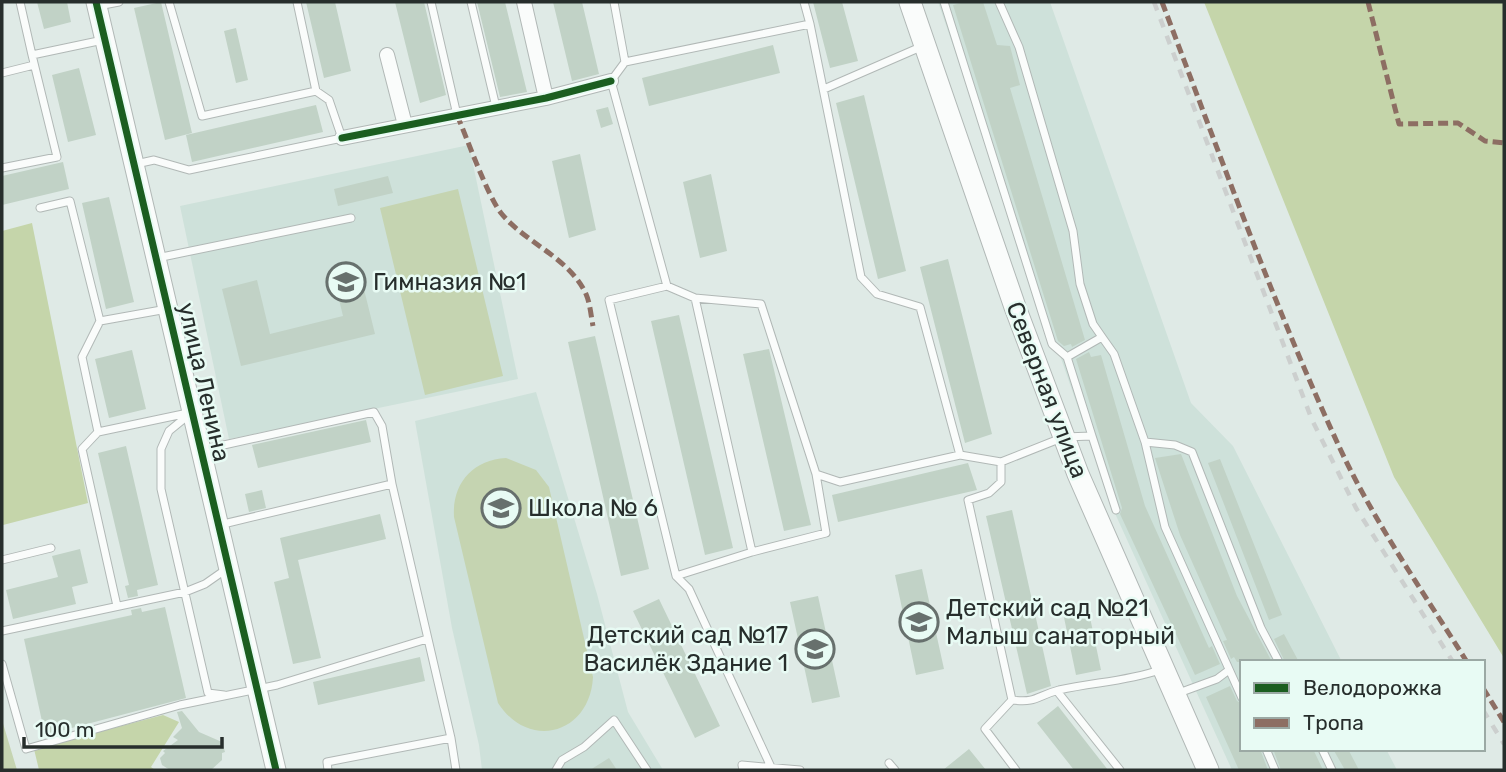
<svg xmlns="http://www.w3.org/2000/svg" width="1506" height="772" font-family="Rubik,sans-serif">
<rect width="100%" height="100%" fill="#dfeae6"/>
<path fill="#cee1da" d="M938 2H1050L1191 403 1233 446 1342 662H1242V749H1386L1397 770H1232L1113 509Z
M469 145 518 379 229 439 180 206Z
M536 392 597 594 628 712 663 770H482L479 745 452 628 415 421Z"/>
<path fill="#c5d4b1" d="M458 189 503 376 425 395 380 208Z
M506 458 536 470 549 487 593 677C590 734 529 751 498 703L454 517C452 484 472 460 506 458Z
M2 720 17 770H2Z"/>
<path fill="#c5d5aa" d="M1204 2H1504V658L1394 477Z
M32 223 88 503 3 525 2 231Z
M163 715 179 722 151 767 155 770H39L34 749Z"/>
<path fill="#c1d2c6" d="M37 2H67L71 22 44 29Z
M161 2 192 133 165 140 134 8Z
M306 2H335L351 71 324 78Z
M395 2H424L446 95 420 103Z
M477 2H505L527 92 500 97Z
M553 2H582L599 74 572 81Z
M813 2H842L858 61 830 68Z
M965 2H983L997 45 1010 46 1020 85 1010 88 1085 340 1072 347 1071 344 1064 346 1058 341 953 5Z
M236 28 248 80 236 83 224 31Z
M773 45 780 73 649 106 642 78Z
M79 68 96 135 68 142 52 75Z
M864 95 906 271 878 279 836 103Z
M316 105 323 132 192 162 186 135Z
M608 107 613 124 601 128 596 110Z
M580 154 596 230 569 238 552 161Z
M63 162 69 189 2 205V176Z
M711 174 727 251 700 258 683 182Z
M388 176 393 193 338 206 334 189Z
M109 197 134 302 106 309 82 203Z
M948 259 992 434 965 443 920 267Z
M359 269 375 334 241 366 222 289 257 280 270 334 343 316 333 275Z
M679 315 733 548 705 555 651 321Z
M595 336 649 569 621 576 568 342Z
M769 349 811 525 784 531 743 354Z
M132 350 146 409 109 418 95 359Z
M1089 352 1091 357 1101 355 1145 506 1209 648 1212 646 1220 664 1195 675 1120 514 1122 508 1076 359Z
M366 420 371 442 258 468 252 445Z
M126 446 158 585 137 590 138 596 128 598 125 586 129 585 98 453Z
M1181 454 1237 596 1272 662H1237L1234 657 1231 659 1223 641 1227 640 1180 535 1155 458Z
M1220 459 1282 615 1269 620 1208 463Z
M968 463 977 490 838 522 832 495Z
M262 490 266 508 249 512 245 494Z
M1012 510 1051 686 1027 694 986 516Z
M380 514 386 539 298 560 321 658 293 664 274 582 289 578 280 538Z
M80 549 88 583 72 587 76 604 13 619 6 590 58 577 52 556Z
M922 569 944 669 916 675 895 575Z
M818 596 840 697 812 703 790 602Z
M659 599 720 726 695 738 633 611Z
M1087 603 1101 670 1076 675 1062 608Z
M165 607 186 698 45 735 24 639 132 615 131 610 141 608 142 612Z
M1284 634 1299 662H1285L1274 639Z
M420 657 425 681 318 705 313 682Z
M1230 686 1237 701 1242 704V749H1260L1268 770H1239L1206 697Z
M1058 706 1108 770H1074L1037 723Z
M182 711 199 732 222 742 225 752 222 753V760L211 770H170L162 765 160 758 165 753 163 751 178 740 173 737 182 728 177 712Z
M969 749 986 770H943Z
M1273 749H1313L1323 770H1281Z
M1333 749H1348L1359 770H1345Z
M609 758 617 770H590Z"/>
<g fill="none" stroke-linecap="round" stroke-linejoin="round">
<g stroke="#b1b8b6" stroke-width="9">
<path id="lane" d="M20 2 32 55
M297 2 316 91
M431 2 457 115
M471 2 496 107
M614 2 625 62
M804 2 810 24
M944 2 1052 344 1067 357 1092 436 1064 437 1001 462V482L989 493 968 500 1012 700 985 729 1016 770
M999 2 1019 47 1073 231 1080 284 1093 324 1102 337
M98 6 119 2
M2 73 34 65
M824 89 923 46
M136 164 154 160 189 170 342 138 329 100 316 91 202 116 169 2
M2 168 57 157 32 55 103 40
M40 208 70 201 100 321 167 309
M157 258 351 218
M667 286 695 298 752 552 676 576
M695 298 761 304 816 474 840 482 960 455
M100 321 82 357 98 432 188 413
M1067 357 1102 337 1114 354 1145 442
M191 413 169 431 161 449V489L208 693 224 695
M98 432 82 449 117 606
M1092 436 1116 510
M201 450 374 412 382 426 392 484
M219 525 392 484 451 738
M752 552 826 533 816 474
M2 560 51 548
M2 631 185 592 205 584 225 570
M2 664 26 749 180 705 277 685 427 639
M1057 691 1120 770
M1176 694 1217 679 1229 670
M1242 698 1165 527 1145 442 1175 445 1192 452 1261 628 1279 662
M1012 700C1038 703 1036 696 1059 690 1094 682 1124 682 1160 670
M1266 749 1275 770
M1322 749 1332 770
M889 763 895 770
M771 767 689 589 676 576 609 300 667 286 611 81 625 62 810 24 861 277 877 294 920 307 960 455 1001 462
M328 770 327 762 451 738 456 770
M556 770 562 760 584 747 614 720 647 770
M743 770 742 765 800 770"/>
</g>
<g stroke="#b1b8b6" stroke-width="16">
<path id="street" d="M524 2 546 98
M387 55 405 125
M342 138 546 98 611 81"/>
</g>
<g stroke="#b1b8b6" stroke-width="21">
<path id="secondary" d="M96 2 276 770"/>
</g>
<g stroke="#b1b8b6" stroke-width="23">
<path id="primary" d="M910 2 1015 307 1078 474 1208 770"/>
</g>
<use href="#lane" stroke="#fafcfb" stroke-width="7"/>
<use href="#street" stroke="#fafcfb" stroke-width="14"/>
<use href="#secondary" stroke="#fafcfb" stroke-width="19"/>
<use href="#primary" stroke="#fafcfb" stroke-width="21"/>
<path stroke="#cccfce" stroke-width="4.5" stroke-dasharray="9 9" stroke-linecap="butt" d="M1154 2 1312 420 1356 508 1453 662
M1483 710 1504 744"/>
<path stroke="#8d6e63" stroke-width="5" stroke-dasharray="10 5" stroke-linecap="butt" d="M1162 2C1218 149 1271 299 1337 442 1372 519 1422 590 1467 662
M1368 2 1399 124 1458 123 1485 141 1504 143
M457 115C467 138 487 195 501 213 525 243 569 257 586 294 590 303 591 316 593 326
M1483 688 1504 722"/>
<g stroke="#e8fbf4" stroke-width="11">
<path id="cycleway" d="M96 2 276 770
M342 138 546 98 611 81"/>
</g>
<use href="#cycleway" stroke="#1b5e20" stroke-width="7"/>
</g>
<defs>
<g id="school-ring" transform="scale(2.0125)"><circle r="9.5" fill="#e8fbf4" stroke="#67706d" stroke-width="1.5"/><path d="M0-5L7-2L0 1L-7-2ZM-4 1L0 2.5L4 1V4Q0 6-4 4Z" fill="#67706d"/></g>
</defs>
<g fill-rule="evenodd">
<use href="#school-ring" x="346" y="282"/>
<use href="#school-ring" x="501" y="508"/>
<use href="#school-ring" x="919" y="622"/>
<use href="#school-ring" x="815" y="649"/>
</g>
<g text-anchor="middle" stroke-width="5" stroke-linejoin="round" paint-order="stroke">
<g font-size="24" fill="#272e2c" stroke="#e8fbf4" text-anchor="start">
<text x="373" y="290">Гимназия №1</text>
<text x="528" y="516">Школа № 6</text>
<text x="946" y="616">Детский сад №21<tspan x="946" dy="28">Малыш санаторный</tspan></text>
<text x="788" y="643" text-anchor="end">Детский сад №17<tspan x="788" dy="28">Василёк Здание 1</tspan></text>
</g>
<g font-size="24" fill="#272e2c" stroke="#e8fbf4">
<text transform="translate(204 382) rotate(77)" y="8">улица Ленина</text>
<text transform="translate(1047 390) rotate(69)" y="8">Северная улица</text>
</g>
</g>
<rect width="1506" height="772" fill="none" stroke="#272e2c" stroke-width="7"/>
<rect x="1240" y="660" width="245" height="91" fill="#e8fbf4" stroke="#9ba9a4" stroke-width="2"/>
<rect x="1254" y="683" width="35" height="10" fill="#1b5e20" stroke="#9ba9a4" stroke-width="2"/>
<text x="1303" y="695" font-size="21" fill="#272e2c">Велодорожка</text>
<rect x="1254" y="718" width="35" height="10" fill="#8d6e63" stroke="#9ba9a4" stroke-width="2"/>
<text x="1303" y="730" font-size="21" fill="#272e2c">Тропа</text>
<path d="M24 737v10h198v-10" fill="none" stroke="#272e2c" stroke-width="3.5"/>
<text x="35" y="737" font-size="21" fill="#272e2c" stroke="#e8fbf4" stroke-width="5" paint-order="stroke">100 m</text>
</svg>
